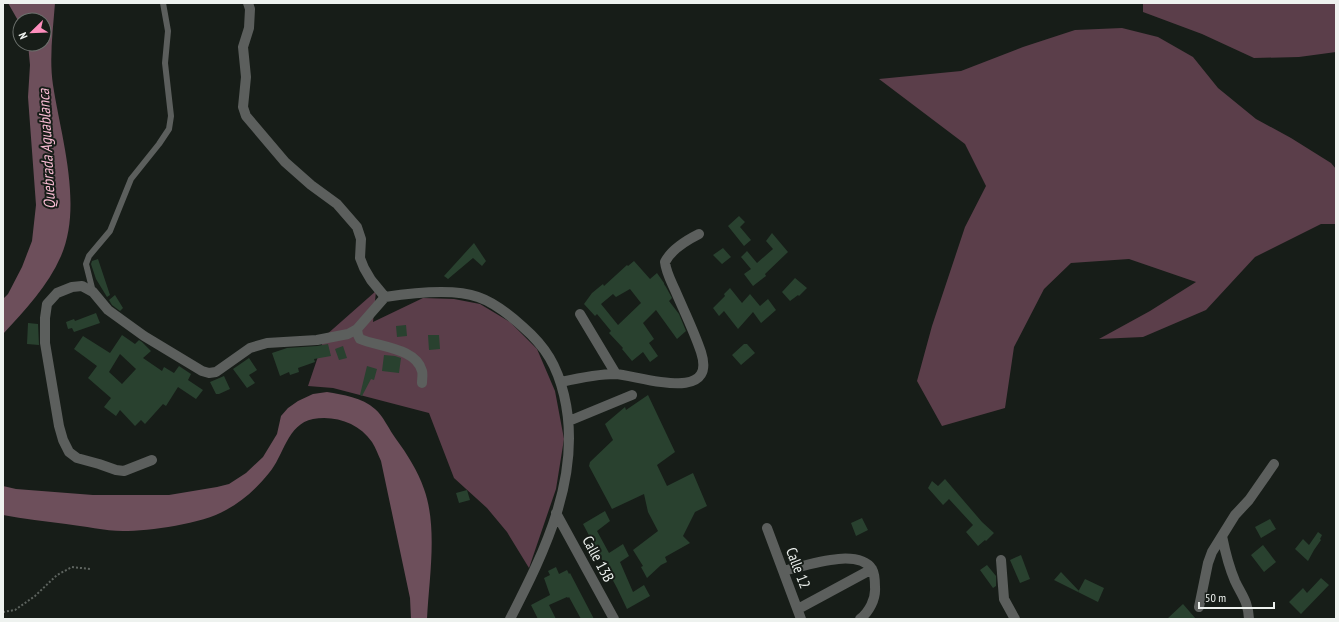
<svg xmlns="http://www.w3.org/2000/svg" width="1339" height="622" font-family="'PT Sans Narrow',sans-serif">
<rect width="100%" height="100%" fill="#171d18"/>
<path fill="#5b3e4a" d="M1143 3H1336V52L1299 57 1254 58 1202 34 1143 12Z
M1122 28 1158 37 1193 57 1218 88 1256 119 1291 138 1331 163 1336 169V224H1321L1255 257 1206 310 1143 337 1099 339 1150 311 1196 282 1129 259 1071 263 1044 289 1014 347 1005 408 942 426 917 381 932 326 965 227 986 186 965 144 879 79 961 71 1023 47 1075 30Z
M376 291 373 322 423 298 454 299 480 304 510 322 537 349 555 391 564 439 556 489 529 568 507 532 487 508 454 478 429 413 333 388 308 386 325 336Z"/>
<path fill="#6d4f5b" d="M8 3H55C53 30 49 58 53 85 61 137 83 205 61 256 48 286 25 310 3 334V299L8 294 22 267 32 241 36 205 28 97 30 65 28 44H44V20H20V24Z
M327 392C343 395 362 397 375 409 382 414 390 431 396 439 407 454 418 471 424 489 438 528 429 578 427 619H411L410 598 381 461C378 455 376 448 372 442 359 423 335 415 313 419 287 424 284 456 269 473 257 488 243 501 226 510 202 524 150 531 123 531 105 531 84 526 66 524 45 521 24 519 3 515V486L16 489 93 495H169L217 487 229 484 246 473 263 457 277 434 281 416 288 408 298 401 313 394Z"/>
<path fill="#29412f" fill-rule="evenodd" d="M739 216 745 222 740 227 751 240 744 246 728 226Z
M772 233 788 252 765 274 766 276 753 286 744 274 751 269 741 257 747 251 757 263 773 249 766 241Z
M474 243 486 261 482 266 473 258 448 279 444 276Z
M723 248 731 257 722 264 713 255Z
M98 259 110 295 107 297 96 279 91 264 92 261Z
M634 261 650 279 657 273 664 283V284L666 287 672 298 669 301 679 314 686 331 677 339 656 310 643 323 654 339 649 343 658 356 650 362 643 352 632 361 622 349 623 348 609 333 611 331 597 314 595 316 584 304 592 293 603 284 604 286 627 265 628 266ZM630 289 641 303 618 325 601 304 613 294 616 297Z
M795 278 807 288 799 296 798 295 790 301 782 292Z
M730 288 742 303 750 294 760 306 768 299 776 310 761 323 753 312 738 329 724 311 719 316 713 308 725 296 724 294Z
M115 295 123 308 120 311 112 305 109 300Z
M96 313 100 323 74 332 72 328 68 329 66 322 74 319 75 321Z
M28 323 38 324 39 345 27 344Z
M406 325 407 336 397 337 396 326Z
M122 335 135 344 139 340 142 342 151 351 143 358 162 371 164 367 174 373 179 366 191 374 188 380 203 390 196 399 178 387 166 406 163 404 145 424 141 420 135 426 120 410 116 416 104 407 111 398 88 378 97 366 74 349 83 336 110 353ZM120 354 136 369 122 384 109 372Z
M428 335H439L440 349 429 350Z
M328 344 331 356 314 359 315 362 298 368 299 372 290 375 289 372 280 376 272 353 287 348 317 346Z
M744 344H747L755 353 741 365 732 355Z
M343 346 347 358 339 360 335 349Z
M384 355 395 356 401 358 399 373 382 371Z
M249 358 257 370 249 375 255 383 247 388 233 369Z
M367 366 377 369 374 380 371 379 362 396 360 395Z
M224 376 230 389 219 394H216L210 382Z
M648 395 675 452 657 465 667 486 693 473 707 506 695 512 683 536 690 543 665 557 667 562 661 565 647 578 641 567 643 566 633 550 658 531 648 512 644 494 612 509 589 466 590 462 613 440 605 424 625 407 626 410Z
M945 479 982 522 994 533 986 541 985 540 978 546 966 532 973 525 949 499 943 505 928 488 932 481 938 486Z
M467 490 470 500 459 503 456 493Z
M605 511 610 521 597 531 609 553 623 544 629 556 620 562 633 592 644 585 650 596 627 609 617 588 601 558 583 524Z
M862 518 868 530 856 536 851 523Z
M1270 519 1276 529 1261 538 1255 527Z
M1318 532 1322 535 1320 539 1321 540 1314 550 1308 561 1295 549 1303 539 1309 545Z
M1263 545 1276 562 1264 572 1251 555Z
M1021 555 1030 579 1020 583 1010 560Z
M987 565 996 576V586L993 588 980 570Z
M556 567 559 574 567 570 569 574 570 573 594 619H581L569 597 568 598 567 597 549 605 556 619H538L531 605 550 595 544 578 550 575 548 571Z
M1061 572 1079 591 1078 592 1054 580Z
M1321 578 1329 585 1301 614 1289 602 1303 588 1307 593Z
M1085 579 1104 588 1098 602 1078 592Z
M1183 604 1196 619H1167Z"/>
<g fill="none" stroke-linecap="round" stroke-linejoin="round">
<path stroke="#5e645f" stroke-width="2" stroke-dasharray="2 2" stroke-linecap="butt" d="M3 612 15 610 35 596 57 575 72 567 90 569"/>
<path stroke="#5c5f5d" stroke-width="6" d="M93 292 86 264 89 256 110 231 131 179 159 144 169 129 171 116 165 63 168 31 163 3"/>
<path stroke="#5c5f5d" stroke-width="10" d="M248 3 250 9 249 28 243 47 246 77 243 107 246 116 285 162 311 185 337 204 357 227 361 239 360 258 364 268 371 280 385 297
M580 314 616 374
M357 329 358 335 360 339C379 347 416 348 422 371 423 374 422 379 422 383
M561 382C579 378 597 374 615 374 638 375 718 405 701 352 694 331 684 311 675 290 671 281 666 272 665 262 671 250 687 240 699 234
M569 421 632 395
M152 460 124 471 116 470 99 464 77 458 69 452 63 440 59 426 45 343V318L47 304 57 293 72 287 82 286 93 292 108 310 144 336 202 371 209 373 216 372 250 348 267 343 317 340 348 334 357 329 385 297C411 293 454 288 478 297 493 302 512 317 523 327 546 347 557 366 564 395 583 474 545 551 510 619
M556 513 614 619
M767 528 801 619
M1222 536C1225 551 1229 567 1235 581 1242 596 1248 601 1249 619
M1001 560 1004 599 1015 619
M783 571C805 566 857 547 872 569 875 574 875 581 875 587 876 599 869 612 860 619
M1199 607 1208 563 1212 552 1235 515 1249 500 1274 464
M798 609 872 569"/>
</g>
<g text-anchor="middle" stroke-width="4" stroke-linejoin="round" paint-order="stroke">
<g font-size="15" fill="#eef2ef" stroke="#171d18">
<text transform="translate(598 559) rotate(62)" y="5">Calle 13B</text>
<text transform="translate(798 568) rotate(69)" y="5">Calle 12</text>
</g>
<g font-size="16" font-style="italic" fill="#f9bdd4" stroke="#171d18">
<text transform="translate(46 149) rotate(-93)" y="6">Quebrada Aguablanca</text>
</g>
</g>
<rect width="1339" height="622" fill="none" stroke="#eef2ef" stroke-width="8"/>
<g transform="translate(32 32) rotate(247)"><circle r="19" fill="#171d18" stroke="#6d726e"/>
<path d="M0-3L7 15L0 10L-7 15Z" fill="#fe8ebd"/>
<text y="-6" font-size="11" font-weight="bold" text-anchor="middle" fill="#eef2ef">N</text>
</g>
<path d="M1199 602v6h75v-6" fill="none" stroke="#eef2ef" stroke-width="2"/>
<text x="1205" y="602" font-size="12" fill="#eef2ef" stroke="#171d18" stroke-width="3" paint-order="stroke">50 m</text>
</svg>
